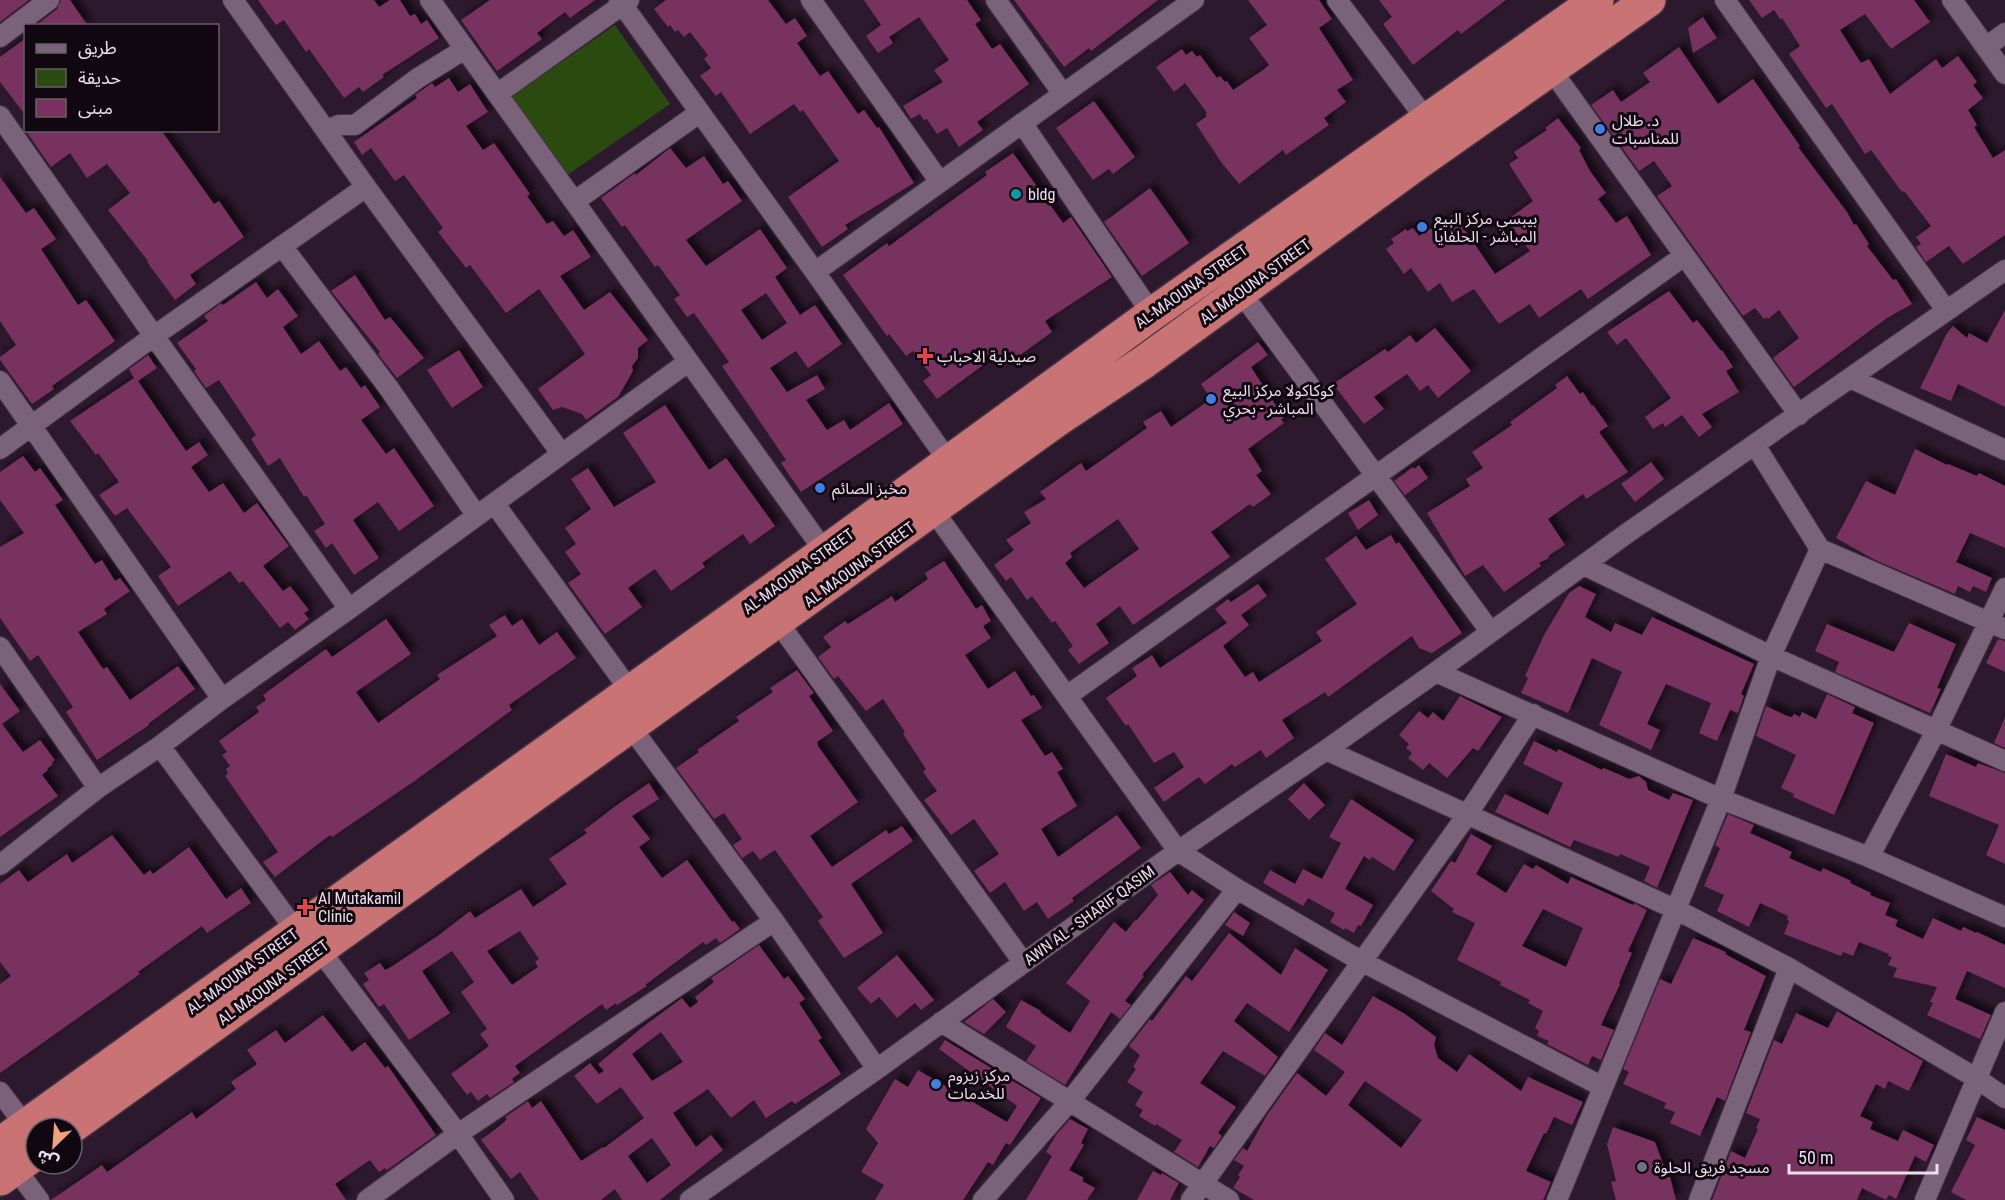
<svg xmlns="http://www.w3.org/2000/svg" width="2005" height="1200" font-family="'Roboto Condensed','Noto Sans Arabic',sans-serif">
<defs>
<filter id="shadow"><feDropShadow dx="5.5" dy="-5.5" stdDeviation="3" flood-color="#0009"/></filter>
</defs>
<rect width="100%" height="100%" fill="#2d192d"/>
<path fill="#2a4a10" d="M615 25 670 104 566 176 511 97Z"/>
<path fill="#773060" fill-rule="evenodd" filter="url(#shadow)" d="M0 0H29L0 22Z
M61 0H70L88 26H35L57 9Z
M258 0H374L379 7 390 0H400L410 16 415 14 421 24 427 20 439 38 382 75 384 77 363 92 359 87 344 98 309 49 306 52 284 20 276 25Z
M490 0H595L570 18 565 12 537 33 542 39 497 71 461 20Z
M666 0H768L786 24 795 18 807 36 797 43 820 76 828 71 858 114 864 110 877 128 879 127 914 183 845 225 848 229 822 247 788 197 839 161 803 110 800 112 794 104 750 134 721 92 716 96 700 76 711 68 704 59 708 55 690 32 684 37 678 30 675 32 670 25 668 27 654 9Z
M864 0H967L981 20 975 24 992 49 1000 44 1029 84 977 122 983 130 959 147 947 128 937 134 927 119 924 120 920 114 911 119 903 106 943 82 934 70 949 60 919 17 889 37 893 43 878 53 866 36 881 25Z
M1014 0H1158L1091 51 1089 48 1064 67Z
M1248 0H1319L1332 19 1319 28 1353 80 1337 90 1346 102 1324 118 1329 125 1286 155 1283 150 1239 184 1221 162 1196 124 1207 116 1205 114 1207 113 1185 83 1174 92 1156 67 1182 49 1186 55 1192 51 1197 57 1200 55 1217 78 1220 76 1225 82 1227 81 1233 90 1263 70 1269 65 1249 38 1267 25Z
M1379 0H1506L1461 34 1458 30 1413 65 1383 24 1392 17Z
M1749 0H1914L1930 22 1891 49 1865 14 1840 30 1861 63 1869 59 1890 94 1936 59 1942 68 1958 56 1977 82 1973 85 1983 98 1968 110 1977 125 1974 127 1993 158 2005 150V235L1963 264 1949 246 1926 262 1916 247 1921 244 1916 237 1931 226 1904 191 1902 192 1871 150 1865 154 1832 104 1826 108 1789 54 1800 46 1782 18 1780 19 1774 10 1762 18Z
M1703 17 1717 38 1693 53 1688 28Z
M26 38V116L0 82V57Z
M1679 47 1718 104 1753 79 1800 146 1798 147 1847 212 1854 225 1856 224 1869 244 1867 246 1893 280 1896 279 1912 304 1887 318 1794 387 1773 358 1799 338 1779 310 1768 319 1767 317 1764 319 1755 308 1743 316 1657 196 1672 186 1654 161 1639 171 1591 105 1613 90 1621 102 1650 82 1643 73Z
M449 78 458 92 470 84 488 112 466 126 483 150 494 143 530 194 527 196 547 224 553 221 564 236 573 230 591 257 560 276 584 310 610 292 648 340 638 348V358L632 366 633 371 618 397 586 420 582 414 562 407 553 410 538 389 585 354 539 289 506 313 470 265 466 268 438 232 443 228 404 175 395 181 371 148 362 155 354 142 417 98 415 95 425 88 432 83 435 87Z
M1094 101 1135 157 1113 174 1109 169 1093 180 1056 128Z
M1558 118 1581 148 1579 150 1590 171 1606 193 1598 199 1616 223 1627 216 1651 255 1588 299 1581 289 1539 318 1530 304 1499 324 1474 289 1452 302 1440 283 1428 292 1411 268 1404 274 1386 249 1394 243 1391 239 1406 229 1407 231 1413 228 1419 236 1454 214 1495 274 1530 251 1507 220 1533 201 1509 164 1518 158 1514 152 1547 130 1545 128Z
M25 130H161L214 204 219 201 244 237 190 275 196 284 175 300 147 262 148 261 108 210 130 193 107 164 87 178 70 153 51 167Z
M670 148 686 168 704 156 723 184 728 181 742 201 686 240 706 266 760 229 787 268 775 277 800 315 815 305 842 344 808 368 796 351 770 368 787 392 817 375 825 389 806 400 827 430 844 420 850 430 889 403 903 424 801 492 781 463 786 460 722 366 729 362 694 313 687 317 674 299 680 295 658 265 655 267 625 225 622 227 601 198 635 173 636 175ZM766 293 787 323 762 340 741 310Z
M1013 153 1063 223 1071 217 1112 277 1045 321 1052 332 1002 368 994 357 937 399 923 381 931 375 913 351 906 356 889 334 887 336 843 275 887 243 889 246 987 175 985 172Z
M0 177 26 213 34 208 56 239 41 249 78 305 86 300 115 341 52 386 54 389 32 404 0 360V357L16 345 0 321Z
M1150 188 1189 243 1142 276 1104 222Z
M355 275 385 320 390 317 424 358 397 378 378 354 380 352 331 291Z
M256 282 267 298 278 289 298 316 283 327 301 354 319 341 340 371 346 367 361 388 365 385 380 407 361 420 386 454 394 448 434 506 399 531 378 502 353 520 379 558 354 575 332 543 326 548 314 531 325 524 306 495 304 497 280 458 268 466 251 439 256 435 219 380 206 388 194 371 196 369 177 343 208 321 204 316 221 303 223 305Z
M1669 291 1693 323 1697 320 1721 351 1722 350 1733 367 1726 371 1739 392 1702 414 1712 427 1699 437 1682 415 1665 427 1663 423 1653 429 1645 417 1671 398 1626 338 1617 345 1607 332Z
M2005 310V407L1958 384 1951 401 1920 388 1947 333 1953 326 1967 338 1969 333 1987 343Z
M1435 328 1471 371 1438 398 1428 385 1420 391 1407 374 1374 397 1384 409 1364 424 1333 384 1385 349 1388 352 1410 335 1416 343Z
M1258 342 1268 355 1251 367 1284 418 1281 419 1284 423 1248 449 1262 471 1256 475 1271 494 1253 507 1250 504 1211 532 1230 557 1133 625 1120 606 1096 624 1109 643 1079 664 1068 650 1073 646 1055 621 1052 623 1032 596 1027 600 1011 577 1006 581 994 565 1014 550 1006 540 1031 523 1024 512 1046 499 1040 492 1081 463 1086 471 1147 428 1143 422 1161 411 1171 427 1211 399 1201 384ZM1118 519 1139 549 1084 588 1065 563 1072 557 1070 553Z
M459 350 483 387 452 408 427 370Z
M148 355 157 368 138 381 186 451 199 442 208 455 191 467 209 492 223 483 244 513 257 503 289 546 263 566 283 591 290 586 309 610 304 613 309 619 295 630 288 622 280 628 243 581 239 583 230 571 178 606 158 576 171 567 127 508 115 516 99 495 119 482 98 453 96 455 70 421 134 378 129 369Z
M1567 376 1580 394 1583 392 1592 406 1593 405 1608 426 1599 432 1628 472 1586 499 1583 494 1548 519 1565 545 1548 556 1549 558 1539 563 1541 566 1504 592 1483 565 1465 576 1427 513 1470 486 1466 479 1483 468 1472 452 1512 425 1510 422 1557 388 1555 385Z
M665 405 709 470 726 458 775 526 750 544 743 534 702 563 705 567 671 591 655 569 628 588 642 607 605 634 568 583 581 574 565 552 576 544 565 528 591 509 571 479 588 468 614 507 656 482 623 433Z
M1915 449 1947 465 1948 464 1977 476 1979 473 2005 486V548L1970 533 1956 562 1992 578 1986 592 1973 586 1970 592 1958 586 1955 594 1875 560 1836 538 1866 481 1895 495Z
M23 456 35 472 40 468 63 500 55 505 95 564 102 560 115 581 120 578 130 591 104 609 107 614 78 632 103 669 107 667 130 700 178 666 195 689 148 724 149 725 97 760 66 712 73 707 38 655 30 661 0 618V547L24 533 0 500V472Z
M1651 462 1664 479 1635 502 1621 484Z
M1419 465 1428 478 1405 495 1394 481 1413 467 1414 469Z
M1369 500 1378 515 1358 530 1348 513Z
M1391 535 1396 544 1399 542 1413 562 1462 633 1432 653 1419 648 1412 636 1328 697 1325 692 1282 720 1294 738 1266 758 1261 750 1235 767 1232 764 1205 784 1199 777 1164 802 1154 788 1184 767 1174 752 1154 763 1128 724 1126 726 1106 698 1137 676 1132 668 1152 655 1160 668 1227 623 1215 609 1228 599 1231 602 1258 584 1267 596 1241 615 1249 625 1223 646 1245 677 1253 672 1259 682 1322 641 1316 632 1357 604 1325 559 1356 536 1366 550Z
M944 561 976 609 982 605 991 621 983 626 991 638 965 655 988 689 1015 671 1031 696 1034 695 1042 708 1021 720 1045 756 1052 752 1063 769 1057 772 1077 806 1041 829 1058 857 1117 815 1141 848 1072 898 1074 901 1048 919 1037 902 1024 911 1005 882 990 893 974 871 999 854 974 819 951 835 924 800 937 791 923 772 926 769 903 734 905 732 883 699 866 711 838 676 834 679 818 657 831 647 823 637 845 621 848 624 892 596 895 602 928 579 925 573Z
M1579 586 1596 594 1585 617 1611 632 1615 623 1642 635 1652 617 1754 664 1741 694 1744 696 1738 713 1730 710 1717 741 1699 733 1711 703 1666 684 1647 724 1660 730 1651 750 1599 725 1622 672 1592 658 1568 713 1521 693 1528 678 1525 676 1544 635 1569 593Z
M505 615 512 626 522 619 539 645 557 632 576 658 509 705 512 710 416 780 332 837 330 835 275 877 263 862 278 852 225 776 228 773 226 769 230 766 222 755 227 752 219 741 259 712 256 707 266 700 263 695 290 675 326 649 332 657 386 619 411 654 356 692 378 723 440 679 437 675 497 636 489 625Z
M1909 623 1956 644 1937 688 1941 689 1930 713 1835 672 1839 662 1815 651 1827 624 1894 652Z
M1998 639 2005 641V672L1986 663Z
M797 670 814 693 809 696 833 731 817 742 818 746 858 802 810 836 832 867 886 830 889 834 902 826 913 841 851 884 883 933 844 958 818 921 823 917 775 850 760 860 753 851 742 858 733 845 742 839 724 813 714 819 676 768 699 752 697 750 739 721 736 717 773 692 770 688Z
M0 684 20 711 2 724 23 752 40 740 55 760 52 762 53 764 47 769 48 770 42 775 58 796 0 837Z
M1827 694 1855 707 1852 713 1874 723 1834 815 1793 797 1794 794 1781 788 1796 755 1756 736 1766 706 1787 716 1792 717 1794 714 1800 717 1802 712 1816 719Z
M1460 696 1502 717 1478 751 1473 748 1447 778 1429 763 1423 770 1408 758 1412 753 1406 748 1409 744 1399 735 1419 711 1428 718 1433 712 1443 721Z
M2005 717V748L1994 743Z
M1534 741 1557 752 1558 749 1602 770 1603 768 1611 771 1629 779 1639 776 1646 782 1648 790 1669 800 1673 793 1693 800 1657 888 1644 881 1650 867 1620 854 1619 857 1574 840 1570 847 1495 812 1505 794 1548 815 1563 783 1523 764Z
M1946 754 1976 767 1978 763 2005 773V864L1986 855 1999 825 1929 796Z
M649 783 659 799 632 816 650 839 639 847 662 878 687 860 732 922 734 921 740 929 720 943 716 938 706 945 703 942 645 985 647 986 617 1005 616 1003 606 1010 602 1004 515 1066 520 1073 512 1079 514 1082 490 1098 487 1094 478 1101 471 1092 467 1095 451 1074 489 1046 480 1034 487 1029 461 992 474 982 452 951 422 971 450 1013 409 1040 384 1004 379 1007 363 984 369 980 364 973 380 963 385 970 391 967 439 935 470 911 475 918 521 889 533 907 567 884 549 859 587 833 584 830 617 805ZM520 931 539 959 535 962 538 967 512 985 487 951Z
M1304 783 1325 805 1309 820 1288 799Z
M1351 799 1414 840 1394 871 1372 857 1370 860 1364 856 1345 889 1373 905 1361 926 1358 925 1354 933 1345 928 1344 930 1330 922 1335 913 1308 898 1303 906 1263 883 1270 870 1295 884 1303 869 1322 879 1341 843 1329 837Z
M1728 814 1754 825 1750 833 1792 852 1789 858 1821 872 1823 868 1851 881 1850 883 1871 893 1870 895 1890 903 1885 915 1898 920 1895 926 1923 939 1933 918 1961 931 1963 927 1976 933 1977 932 2005 945V988L1967 971 1955 999 1991 1015 1980 1039 1927 1015 1933 1003 1930 1002 1937 987 1893 977 1897 968 1888 965 1892 957 1888 956 1889 954 1859 942 1853 956 1843 952 1841 956 1784 934 1789 921 1787 920 1788 916 1760 903 1749 927 1717 911 1724 895 1704 886 1720 848 1715 845Z
M1471 834 1492 846 1476 874 1506 893 1524 864 1533 869 1536 865 1568 884 1571 877 1633 905 1634 903 1647 910 1628 951 1632 953 1619 983 1620 984 1601 1025 1614 1030 1601 1060 1592 1056 1588 1065 1547 1044 1549 1041 1537 1036 1539 1031 1535 1028 1543 1011 1528 1003 1530 1000 1500 985 1501 982 1457 960 1475 923 1452 912 1454 909 1431 891 1451 861 1455 863ZM1543 909 1583 928 1566 967 1522 946Z
M112 835 144 875 150 870 153 874 189 847 226 899 241 888 251 903 207 933 202 926 138 972 140 974 0 1073V984L11 976 0 962V884L19 870 28 882 67 854 72 863Z
M1170 872 1188 895 1192 890 1204 900 1142 975 1144 976 1125 1001 1131 1005 1120 1019 1111 1012 1065 1085 1026 1061 1036 1046 1006 1027 1021 1000 1041 1011 1040 1012 1070 1033 1090 1001 1066 983 1114 922 1126 932 1135 920 1136 921 1158 895 1151 885Z
M1234 912 1250 923 1243 936 1225 925Z
M1229 933 1281 975 1295 948 1328 970 1289 1032 1247 1003 1234 1021 1278 1057 1265 1076 1223 1051 1200 1083 1236 1107 1218 1133 1222 1136 1214 1148 1210 1146 1198 1167 1174 1152 1182 1140 1156 1124 1155 1126 1139 1116 1143 1110 1135 1105 1143 1092 1127 1082 1136 1069 1133 1067 1140 1055 1129 1046 1150 1019 1152 1021 1186 976 1192 981Z
M1693 938 1726 952 1725 954 1766 976 1744 1030 1751 1032 1725 1101 1717 1097 1700 1136 1670 1123 1675 1112 1664 1108 1666 1103 1623 1084 1629 1072 1623 1069 1660 979 1671 984Z
M759 945 784 979 788 976 805 999 799 1003 822 1038 818 1040 841 1074 795 1104 792 1101 766 1118 754 1100 731 1118 708 1089 673 1113 696 1147 711 1135 723 1150 660 1200H622L615 1189 601 1200H539L520 1172 511 1179 481 1140 502 1124 507 1119 505 1117 528 1101 532 1108 541 1101 581 1161 603 1147 604 1148 644 1118 621 1087 597 1104 574 1076 590 1063 599 1074 604 1071 598 1064 644 1026 682 998 690 1008 698 1002 695 997 714 982 711 978ZM661 1032 683 1062 652 1081 632 1054ZM652 1138 671 1165 647 1183 628 1156Z
M897 955 934 1000 921 1010 915 1003 897 1018 879 997 871 1004 857 988Z
M1373 996 1405 1014 1436 1037 1434 1045 1438 1058 1457 1072 1469 1054 1521 1091 1528 1077 1583 1102 1572 1125 1554 1117 1546 1134 1544 1133 1526 1171 1551 1182 1543 1200H1254L1233 1188 1240 1177 1238 1175 1244 1166 1234 1160 1243 1148 1247 1151 1267 1115 1297 1073 1326 1096 1345 1072 1314 1050 1325 1033 1342 1045ZM1365 1081 1422 1120 1401 1148 1348 1105Z
M993 999 1006 1012 984 1034 964 1022Z
M1837 1011 1923 1061 1909 1091 1888 1081 1885 1089 1876 1084 1860 1116 1873 1122 1870 1129 1898 1141 1903 1130 1934 1145 1926 1162 1915 1156 1896 1199 1889 1195 1886 1200 1862 1188 1857 1200H1712L1731 1151 1745 1158 1758 1129 1756 1128 1760 1119 1746 1113 1774 1040 1782 1044 1796 1013 1828 1028Z
M323 1015 352 1052 365 1042 385 1068 388 1066 436 1135 387 1170 385 1168 379 1172 370 1160 335 1184 346 1200H51L102 1165 107 1172 192 1112 196 1119 236 1089 231 1082 257 1064 247 1050 276 1030 285 1043Z
M945 1040 1041 1098 1010 1145 1006 1143 993 1165 988 1162 963 1200H875L884 1185 861 1172 878 1143 866 1129 895 1079 908 1087 918 1070 1007 1122 1017 1106 939 1049Z
M1977 1117 2005 1130V1200H1966L1951 1192 1975 1145 1966 1140Z
M1070 1119 1088 1129 1081 1143 1084 1145 1069 1170 1084 1178 1082 1181 1095 1188 1087 1200H1026L1052 1156 1046 1152 1056 1135Z
M1613 1127 1655 1142 1668 1177H1670L1676 1200H1616L1611 1182 1616 1181 1607 1144Z
M1153 1171 1161 1175 1162 1173 1179 1183 1170 1200H1137Z"/>
<g fill="none" stroke-linecap="round" stroke-linejoin="round">
<g stroke="#443445" stroke-width="22">
<path id="street" d="M233 0 366 187 561 453
M430 0 825 552
M619 0 815 272 949 462
M811 0 940 182
M996 0 1063 94
M1337 0 1426 119
M1725 0 1946 310
M1952 0 2005 74
M0 37 49 0
M1986 47 2005 33
M1550 68 1799 415
M497 94 629 0
M0 116 154 336 349 609
M1022 123 1152 314
M327 130 339 125H355L418 78 465 49
M575 201 699 113
M282 246 388 387 477 516
M815 272 1194 0
M1240 291 1490 631
M1850 378 2005 450
M0 381 222 699
M1755 445 1820 549
M0 449 154 336 366 187
M494 503 631 692
M933 510 1178 851 1237 889 1361 961 1603 1087
M1584 565 1771 656 2005 761
M778 622 1023 962
M0 647 98 788
M1436 672 1721 799 1869 857 2005 917
M1067 696 1684 256
M630 726 774 921 877 1069
M160 746 297 932
M1326 750 1675 909 1789 968 1976 1078 2005 1098
M1869 857 1936 731 2005 588
M0 865 98 788 160 746 222 699 349 609 688 362
M319 949 458 1134 504 1200
M941 1022 1229 1200
M0 1092 26 1126
M15 1168 39 1200
M367 1200 458 1134 774 921
M690 1200 877 1069 1178 851 1326 750 1436 672 1626 534 2005 270
M983 1200 1070 1101 1237 889
M1191 1200 1467 815 1533 714
M1557 1200 1721 799 1771 656 1820 549 2005 629
M1699 1200 1789 968
M1925 1200 2005 1012"/>
</g>
<g stroke="#443445" stroke-width="36">
<path id="highway" d="M70 1128 1057 420 1144 362 1415 165 1649 0
M0 1144 825 552 1152 314 1597 0
M0 1179 36 1153"/>
</g>
<use href="#street" stroke="#7a637a" stroke-width="20"/>
<use href="#highway" stroke="#c97374" stroke-width="33"/>
</g>
<g fill="#3f7fe0" stroke="#100710" stroke-width="2">
<circle cx="1600" cy="129" r="6"/>
<circle cx="1422" cy="227" r="6"/>
<circle cx="1211" cy="399" r="6"/>
<circle cx="820" cy="488" r="6"/>
<circle cx="936" cy="1084" r="6"/>
</g>
<circle fill="#0f9aa8" stroke="#100710" stroke-width="2" cx="1016" cy="194" r="6"/>
<g fill="#e0444e" stroke="#100710" stroke-width="2">
<path d="M922 347h6v6h6v6h-6v6h-6v-6h-6v-6h6z"/>
<path d="M302 898h6v6h6v6h-6v6h-6v-6h-6v-6h6z"/>
</g>
<circle fill="#6b7280" stroke="#100710" stroke-width="2" cx="1642" cy="1167" r="6"/>
<g text-anchor="middle" stroke-width="6" stroke-linejoin="round" paint-order="stroke">
<g font-size="16" fill="#eddfed" stroke="#100710" text-anchor="start">
<text x="1612" y="126">د. طلال<tspan x="1612" dy="18">للمناسبات</tspan></text>
<text x="1028" y="200">bldg</text>
<text x="1434" y="224">بيبسي مركز البيع<tspan x="1434" dy="18">المباشر - الحلفايا</tspan></text>
<text x="937" y="362">صيدلية الاحباب</text>
<text x="1223" y="396">كوكاكولا مركز البيع<tspan x="1223" dy="18">المباشر - بحري</tspan></text>
<text x="832" y="494">مخبز الصائم</text>
<text x="318" y="904">Al Mutakamil<tspan x="318" dy="18">Clinic</tspan></text>
<text x="948" y="1081">مركز زيزوم<tspan x="948" dy="18">للخدمات</tspan></text>
<text x="1654" y="1173">مسجد فريق الحلوة</text>
</g>
<g font-size="16" fill="#eddfed" stroke="#100710">
<text transform="translate(1255 281) rotate(-36)" y="6">AL MAOUNA STREET</text>
<text transform="translate(1191 286) rotate(-35)" y="6">AL-MAOUNA STREET</text>
<text transform="translate(859 564) rotate(-36)" y="6">AL MAOUNA STREET</text>
<text transform="translate(798 571) rotate(-36)" y="6">AL-MAOUNA STREET</text>
<text transform="translate(1089 915) rotate(-36)" y="6">AWN AL - SHARIF QASIM</text>
<text transform="translate(242 971) rotate(-36)" y="6">AL-MAOUNA STREET</text>
<text transform="translate(273 982) rotate(-36)" y="6">AL MAOUNA STREET</text>
</g>
</g>
<rect x="24" y="24" width="195" height="108" fill="#100710" stroke="#685d68" stroke-width="1.5"/>
<rect x="36" y="44" width="30" height="9" fill="#7a637a" stroke="#685d68" stroke-width="1.5"/>
<text x="78" y="54" font-size="18" fill="#eddfed">طريق</text>
<rect x="36" y="69" width="30" height="18" fill="#2a4a10" stroke="#685d68" stroke-width="1.5"/>
<text x="78" y="84" font-size="18" fill="#eddfed">حديقة</text>
<rect x="36" y="99" width="30" height="18" fill="#773060" stroke="#685d68" stroke-width="1.5"/>
<text x="78" y="114" font-size="18" fill="#eddfed">مبنى</text>
<g transform="translate(54 1146) rotate(205)"><circle r="28" fill="#100710" stroke="#685d68" stroke-width="1.5"/>
<path d="M0-4.5L10 22L0 15L-10 22Z" fill="#f0a27a"/>
<text y="-9" font-size="16" font-weight="bold" text-anchor="middle" fill="#eddfed">ش</text>
</g>
<path d="M1789 1164v9h148v-9" fill="none" stroke="#eddfed" stroke-width="3"/>
<text x="1798" y="1164" font-size="18" fill="#eddfed" stroke="#100710" stroke-width="4.5" paint-order="stroke">50 m</text>
</svg>
